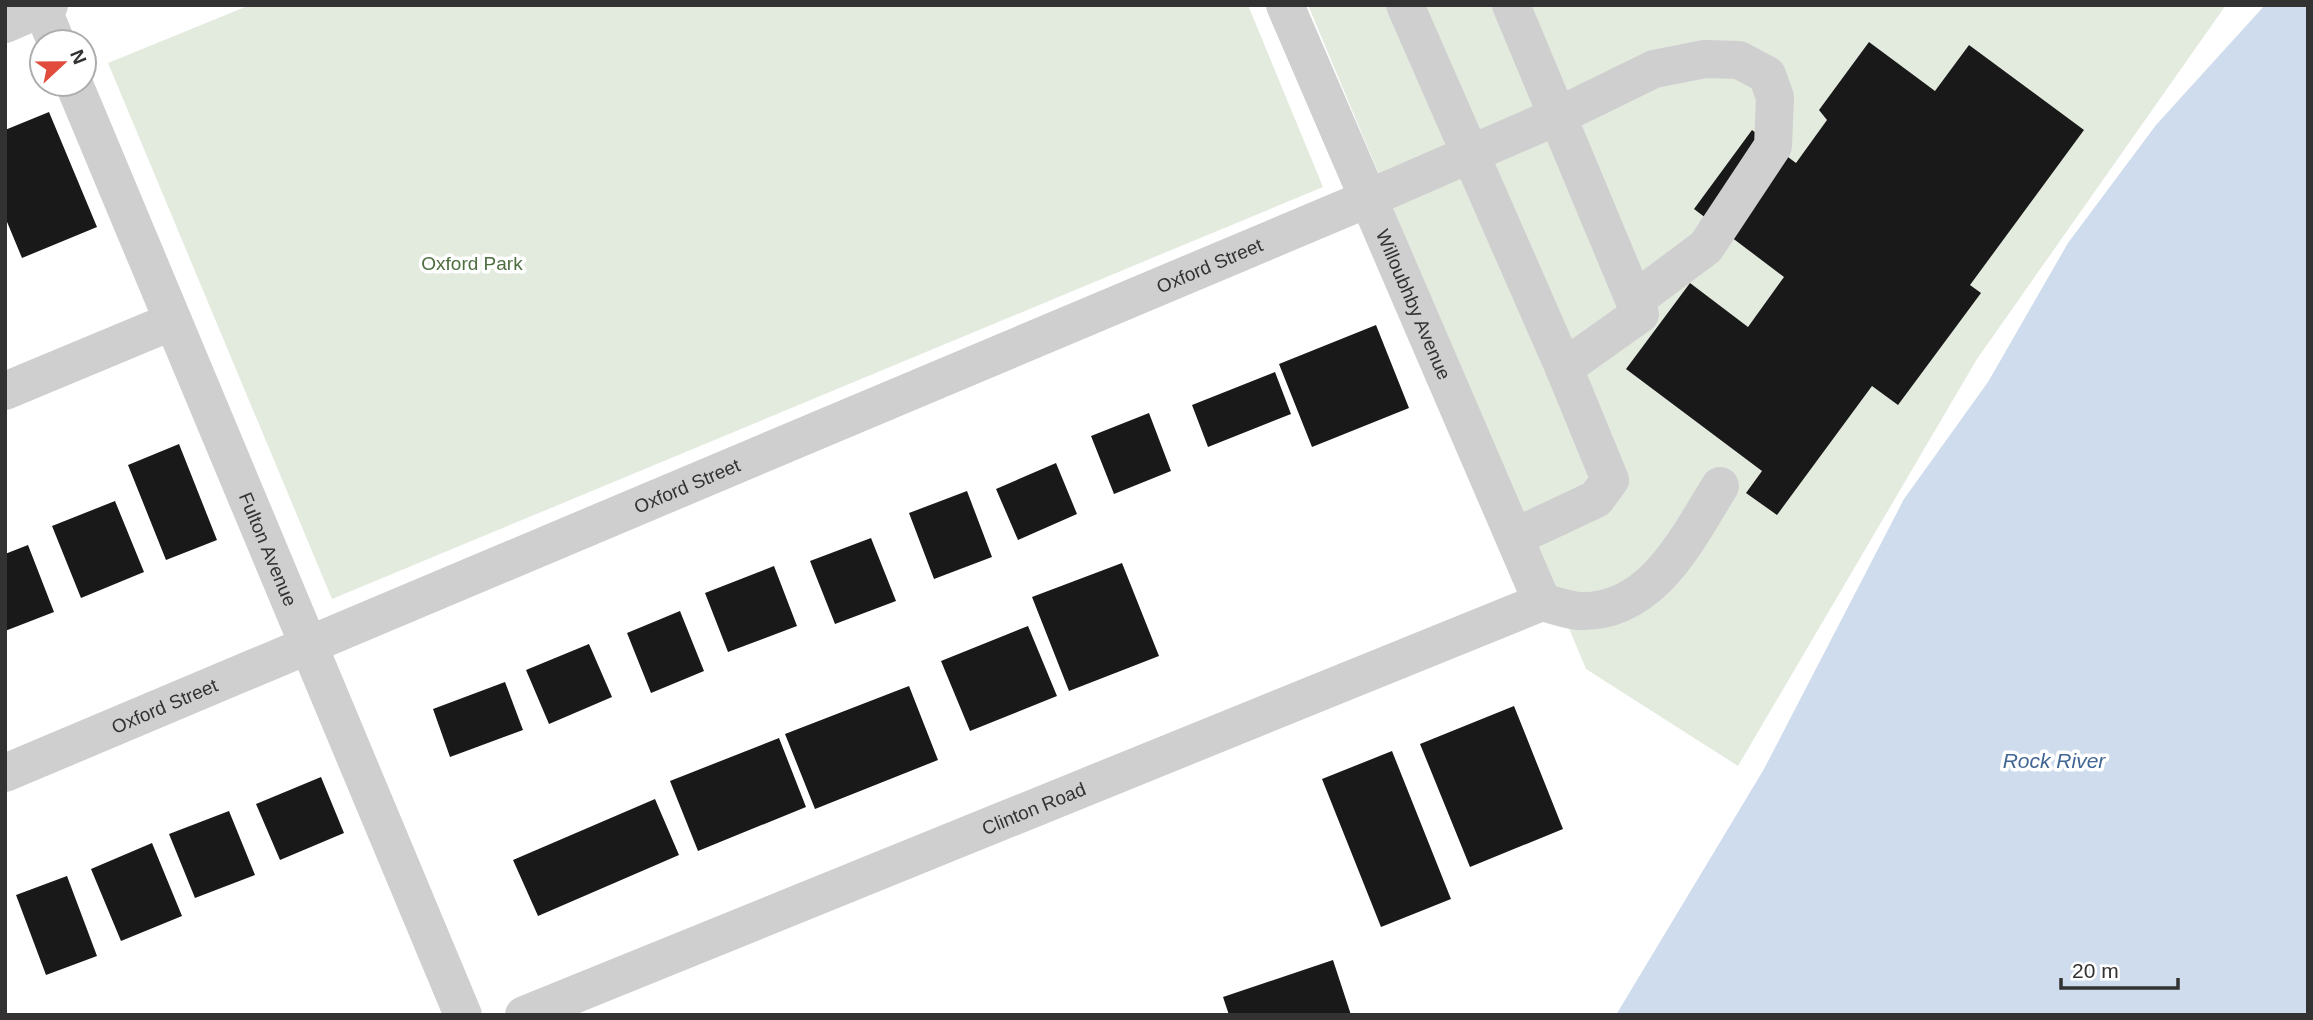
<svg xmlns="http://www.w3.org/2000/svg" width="2313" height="1020" font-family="Helvetica,sans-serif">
<rect width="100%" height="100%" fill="#fff"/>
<path fill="#e3ebdf" d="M250 5H1248L1323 187 332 599 108 63Z
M1308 5H2226L1977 359 1738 766 1586 669Z"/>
<path fill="#cfdced" d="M2265 5H2308V1015H1616L1764 769 1904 499 1988 382 2068 243 2156 125Z"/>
<path fill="#191919" d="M1869 42 1935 91 1969 45 2084 130 1970 285 1981 293 1898 405 1872 386 1777 515 1746 493 1762 471 1626 369 1690 283 1748 327 1784 277 1694 209 1752 130 1796 163 1827 120 1819 110Z
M49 112 97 227 22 258 5 217V130Z
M1376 325 1409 408 1312 447 1279 364Z
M1275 372 1291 414 1208 447 1192 405Z
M1149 413 1171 471 1114 494 1091 436Z
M179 444 217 540 166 560 128 465Z
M1056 463 1077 514 1018 540 996 489Z
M967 491 992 557 934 579 909 513Z
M115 501 144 572 81 598 52 526Z
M871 538 896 601 835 624 810 561Z
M28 545 54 612 5 631V554Z
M1122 563 1159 656 1069 691 1032 597Z
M774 566 797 626 728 652 705 593Z
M680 611 704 671 651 693 627 633Z
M1028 626 1057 696 970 731 941 661Z
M589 644 612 697 549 724 526 670Z
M505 682 523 730 450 757 433 709Z
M909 686 938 760 815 809 785 734Z
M1514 706 1563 829 1470 867 1420 744Z
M779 738 806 807 698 851 670 781Z
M1392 751 1451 899 1381 927 1322 779Z
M321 777 344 833 280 860 256 804Z
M655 799 679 855 538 916 513 860Z
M229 811 255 875 195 898 169 834Z
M152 843 182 916 121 941 91 869Z
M67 876 97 956 46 975 16 895Z
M1333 960 1351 1015H1229L1223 997Z"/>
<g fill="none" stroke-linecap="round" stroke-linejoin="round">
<g stroke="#cfcfcf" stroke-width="38">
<path d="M41 5 56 42"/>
<path id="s1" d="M1285 5 1542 602"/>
<path d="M1405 5 1564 368 1610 480 1596 499 1515 537"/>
<path d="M1511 5 1640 314 1564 368"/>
<path d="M5 24 49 5"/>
<path id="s2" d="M74 84 463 1015"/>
<path d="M5 391 173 321"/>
<path d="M1542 602C1554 605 1567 610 1579 611 1652 614 1687 539 1720 486"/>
<path id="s3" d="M5 773 1367 199 1558 116 1654 69 1705 59 1739 60 1767 75 1775 97 1773 146 1706 247 1635 300"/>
<path id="s4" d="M524 1015 1542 602"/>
</g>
</g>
<g text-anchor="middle" stroke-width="7" stroke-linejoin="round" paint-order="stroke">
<g font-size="19" fill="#4e6e40" stroke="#fff">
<text x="472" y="270">Oxford Park</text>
</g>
<g font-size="19" fill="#323232" stroke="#fff">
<text dy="7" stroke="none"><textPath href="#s3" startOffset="1307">Oxford Street</textPath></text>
<text dy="7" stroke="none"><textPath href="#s1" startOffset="326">Willoubhby Avenue</textPath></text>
<text dy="7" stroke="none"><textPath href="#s3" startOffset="740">Oxford Street</textPath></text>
<text dy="7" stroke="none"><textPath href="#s2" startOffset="504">Fulton Avenue</textPath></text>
<text dy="7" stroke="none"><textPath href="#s3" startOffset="173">Oxford Street</textPath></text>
<text dy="7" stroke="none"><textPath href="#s4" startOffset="550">Clinton Road</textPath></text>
</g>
<g font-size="21" font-style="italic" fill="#416694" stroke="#fff">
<text x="2054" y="768">Rock River</text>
</g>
</g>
<rect width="2313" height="1020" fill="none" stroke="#323232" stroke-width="14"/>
<g transform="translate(63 63) rotate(68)"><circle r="33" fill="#ffffff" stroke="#adadad" stroke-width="2"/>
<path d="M0-5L12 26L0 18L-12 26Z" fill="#e14c3d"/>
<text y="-10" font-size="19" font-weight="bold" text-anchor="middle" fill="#323232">N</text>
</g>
<path d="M2061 978v10h117v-10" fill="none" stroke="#323232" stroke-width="3.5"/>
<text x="2072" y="978" font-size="21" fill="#323232" stroke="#ffffff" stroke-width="5" paint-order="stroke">20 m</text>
</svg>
